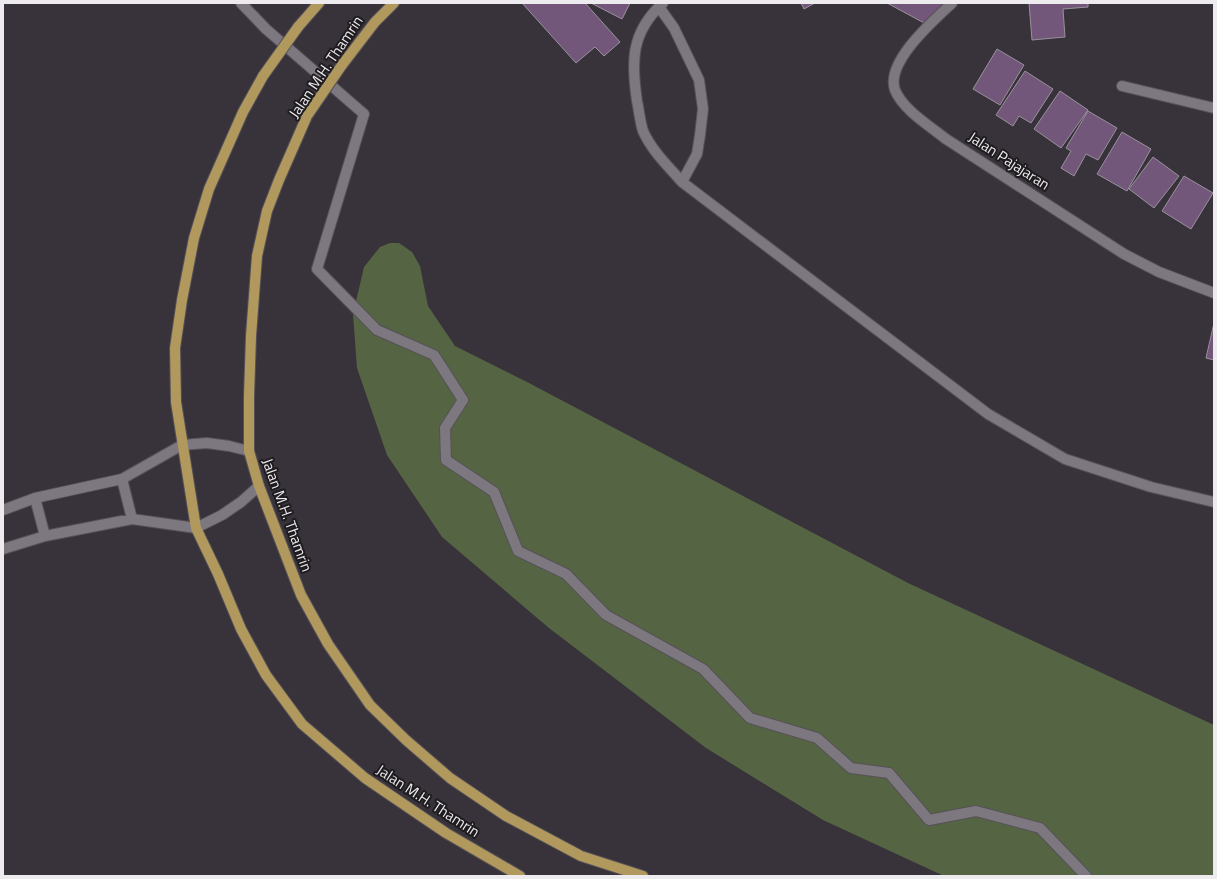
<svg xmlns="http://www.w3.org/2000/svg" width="1217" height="879" font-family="'Titillium Web',sans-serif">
<rect width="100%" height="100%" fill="#38333a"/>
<path fill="#556543" d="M390 243H399L412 252 420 266 428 306 455 346 527 382 908 583 1214 725V876H944L823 820 706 748 549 628 442 537 387 455 357 368 353 314 364 267 380 247Z"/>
<path fill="#72577b" stroke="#98929b" d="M522 3H585L620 42 604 56 595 47 576 63Z
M591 3H630L622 19Z
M801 3H815L804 9Z
M887 3H944L926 24Z
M1029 3H1088V7L1063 9 1065 37 1032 40Z
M997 49 1024 65 1000 105 973 89Z
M1025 71 1053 89 1031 123 1019 116 1013 126 996 115Z
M1060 91 1088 110 1061 148 1034 129Z
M1088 111 1117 128 1098 160 1086 154 1074 176 1061 168 1071 151 1066 148Z
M1122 132 1151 149 1127 191 1097 174Z
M1153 157 1179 176 1154 208 1129 189Z
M1184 176 1213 193 1191 229 1162 211Z
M1214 323V360L1206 358Z"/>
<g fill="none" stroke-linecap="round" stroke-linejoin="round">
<g stroke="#565157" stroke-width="12">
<path id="service" d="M241 3 266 29 364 114 317 269 377 330 434 355 463 400 445 428 446 460 494 492 518 551 566 574 606 615 703 669 750 718 817 738 851 768 889 773 929 820 976 811 1040 828 1086 876"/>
</g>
<g stroke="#565157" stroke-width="12">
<path id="minor" d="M663 3C631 32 631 61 637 101 639 110 640 122 643 131 652 151 668 166 682 182L988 414 1065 459 1151 487 1214 502
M952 3C934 20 885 62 895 90 903 110 930 126 946 139L1124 254 1159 272 1214 293
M659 7 674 28 699 80 703 109 700 135 697 154 682 182
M1122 86 1214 108
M122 479 132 519
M35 498 45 536
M3 510 35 498 122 479 182 445 207 443 229 446 249 451
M3 549 45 536 132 519 196 528 222 515 241 502 259 486"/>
</g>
<g stroke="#565157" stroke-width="12">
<path id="primary" d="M298 27 319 3
M342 65 375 22 394 3
M263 76 243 112 209 189 194 238 182 300 175 348 176 402 196 528 218 574 241 629 266 675 302 724 365 778 446 833 520 876
M307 116 279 180 267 211 257 256 251 336 249 396V451L259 486 301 595 328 644 370 705 406 740 450 778 506 816 581 856 643 876"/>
</g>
<use href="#service" stroke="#7d777f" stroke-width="10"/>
<use href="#minor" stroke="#7d777f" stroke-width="10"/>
<use href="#primary" stroke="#b1995e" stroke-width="10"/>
<g stroke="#565157" stroke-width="12" stroke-linecap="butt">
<path id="primary-bridge" d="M263 76 298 27
M307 116 342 65"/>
</g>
<use href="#primary-bridge" stroke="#b1995e" stroke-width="10"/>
</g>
<g text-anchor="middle" stroke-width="4" stroke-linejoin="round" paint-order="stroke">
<g font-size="15" fill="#eeebef" stroke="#1e1c1f">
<text transform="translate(326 67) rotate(-56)" y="5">Jalan M.H. Thamrin</text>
<text transform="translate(1009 161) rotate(33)" y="5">Jalan Pajajaran</text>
<text transform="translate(287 515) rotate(70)" y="5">Jalan M.H. Thamrin</text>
<text transform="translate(428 801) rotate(33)" y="5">Jalan M.H. Thamrin</text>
</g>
</g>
<rect width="1217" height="879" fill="none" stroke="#eeebef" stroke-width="8"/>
</svg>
